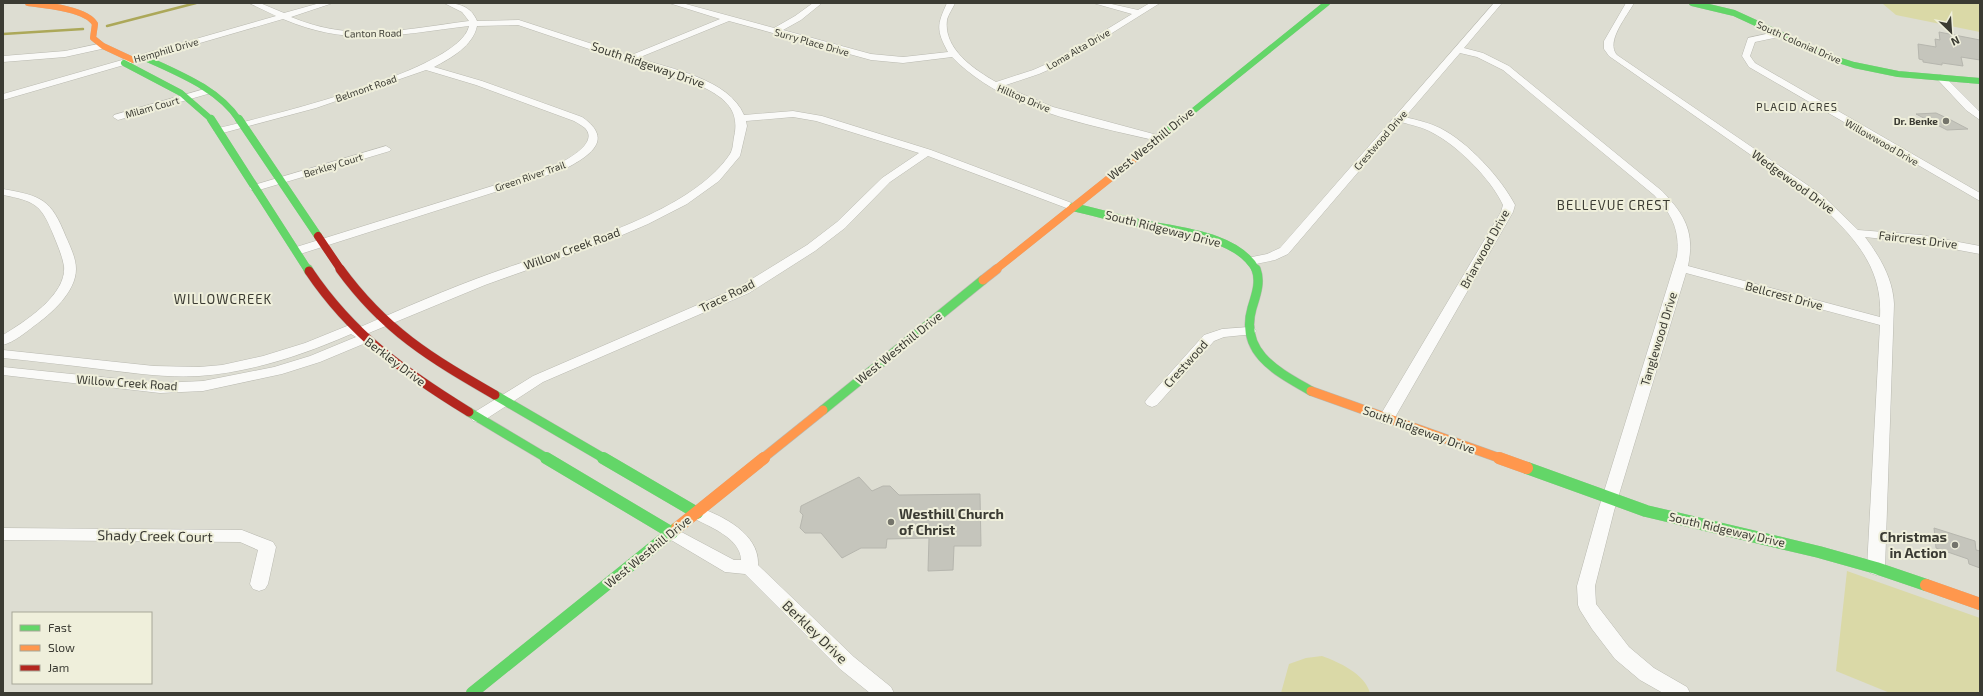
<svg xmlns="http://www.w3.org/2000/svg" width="1983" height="696" font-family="'Exo 2',sans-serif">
<rect width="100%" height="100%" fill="#ddddd2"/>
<path fill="#dad9a7" d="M1885 3H1980V32L1896 15 1883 4Z
M1847 571 1980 618V693H1890L1836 671Z
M1322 656C1339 662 1365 674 1370 693H1281L1289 664 1306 658Z"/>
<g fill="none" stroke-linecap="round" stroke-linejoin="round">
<path stroke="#aca859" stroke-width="2.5" d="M107 26 196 3
M3 34 83 29"/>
</g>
<path fill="#c5c5bc" stroke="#b6b6ae" d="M1939 32 1980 40V60L1961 57 1963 66 1942 63V65L1923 62V60L1919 59 1918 44 1936 47 1935 39 1940 40Z
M1936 113 1949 119 1968 129 1947 130 1916 114Z
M859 477 872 491 883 486H890L899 495 980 494 981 546H954L953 570 928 571 929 538 887 539 886 548H861L842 558 821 533H805L800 528 803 515 800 512 801 506Z
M1934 528 1975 541 1976 550 1980 551V568L1969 564 1968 559 1936 548Z"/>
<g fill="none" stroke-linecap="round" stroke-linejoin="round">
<g stroke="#b9b9b0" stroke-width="1">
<path id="street" d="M249 3H260L284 13 320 3H333L291 17C353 43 405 29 469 21L462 12 444 3C458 3 471 6 477 21L519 20 629 56 720 19 669 3H682L774 28 795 16 813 3H822L801 20 783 30 871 54 903 57 948 52C936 30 937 25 947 3H955C953 8 948 15 947 20 943 49 975 70 996 82L1033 70 1058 59 1132 14 1093 3H1107L1138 10 1150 3H1160L1064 63 1039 74 1003 86 1053 107 1161 136 1162 138 1157 141C1087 124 1005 111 952 57L903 63 871 60 729 21 638 58C671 69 729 79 744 115L793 111 822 116 931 150 1077 205 1079 207 1073 210 1069 209 928 156 890 182 845 228 815 251 749 293 543 382 483 421 478 422 473 421 470 417 473 413 533 376 739 287 807 245 837 222 882 178 919 153 816 121 793 117 746 121 747 126 740 156 719 181 687 204 648 224 606 242 485 285 364 335 370 339 368 342 320 362 282 374 203 391 160 393 3 375V367L160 383 203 381 274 367 310 356 356 337 351 334C303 355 252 372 199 376 166 378 133 373 100 369 67 365 35 361 3 358V350L154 366 199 367 222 365 263 356 305 343 347 326 352 325 358 328C402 309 447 289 492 273 560 248 689 216 730 154 733 150 733 142 734 137 740 111 726 99 705 88L518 25 477 26C473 46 451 58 434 67L482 81 582 117C617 141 586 158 561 171L297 255 291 251 293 248 553 167C564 161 600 144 585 128 582 126 578 123 574 121L476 85 426 70 316 108 219 134 214 131 215 129C260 118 460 71 469 26 399 34 351 48 283 19L3 100V94L276 16Z
M1494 3H1502L1464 48 1483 53 1509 66 1662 191C1685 215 1695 232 1688 266L1880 317C1883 264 1850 233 1814 199L1609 56 1604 49V41L1626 3H1634C1627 16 1605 42 1617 55L1822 195 1858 230 1921 235 1980 246V254L1921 243 1865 237C1880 257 1893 279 1894 304L1885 568 1882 573 1876 575 1870 573 1867 568 1880 325 1686 273 1614 511 1595 586 1596 604 1629 647 1654 668 1687 687 1690 693H1663L1640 680 1615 659 1592 629 1580 610 1578 605 1577 586 1598 511 1677 256C1680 230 1672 214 1654 195L1503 70 1477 57 1460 53 1405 117C1417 120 1430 123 1440 128 1468 142 1501 178 1515 205L1513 212 1394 419 1391 423 1386 424 1381 423 1378 419 1501 212 1503 205C1491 179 1458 146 1433 133 1423 127 1411 125 1401 122L1288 254 1275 260 1251 265 1245 261 1247 258 1267 254 1280 248Z
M1780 31 1783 32V36L1755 42 1750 56 1755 63 1980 193V201L1749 67 1742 56 1748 38Z
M103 43 107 46 106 48 65 57 3 62V56L65 51Z
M1941 75 1949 81 1980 112V120L1966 110 1938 80V76Z
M208 88 211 89 213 91 211 93 118 120 113 117 114 115Z
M386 146 391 149 390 151 259 190H251L249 188 251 186Z
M3 189C42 196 51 199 66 237 70 246 76 258 76 269 76 292 51 314 34 326 25 333 14 342 3 345V335C24 322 67 295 64 266 62 255 57 244 53 234 41 204 34 201 3 195Z
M1249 327 1254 328 1256 331 1254 334 1224 337 1214 341 1157 405 1152 407 1147 405 1145 402 1147 399 1204 335 1222 329Z
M697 507C722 515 760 534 758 565L854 657 891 687 894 693H870L840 669 745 574 725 572 666 537 663 533 666 529 672 527 734 560H741C741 538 708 526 691 517L689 513 691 509Z
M3 528 242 530 273 542 276 547 268 584 265 589 259 591 253 589 250 584 258 550 240 542 3 540Z"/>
</g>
<g stroke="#b9b9b0" stroke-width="6">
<path id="fast-far3" d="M1692 3 1734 13 1832 58 1854 65 1898 74 1980 81
M143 57C177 73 218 88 239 120
M124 63 181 93 212 120
M1182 120 1327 3"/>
</g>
<g stroke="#b9b9b0" stroke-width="8">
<path id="fast-far2" d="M211 119 308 270
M239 119 318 236
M1145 150 1183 119
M1073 207C1095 212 1116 218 1138 223 1175 231 1237 234 1256 270"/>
</g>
<g stroke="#b9b9b0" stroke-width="10">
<path id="fast-far1" d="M308 269 309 271
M1256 269C1261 282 1256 295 1252 308 1239 353 1278 372 1311 391
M495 395 605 459
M823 410 983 280
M469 412 548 459"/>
</g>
<g stroke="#b9b9b0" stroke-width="12">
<path id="fast" d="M546 458 672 533
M603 458 697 513
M1527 468 1646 511 1819 552 1876 568 1926 585
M472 693 677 528"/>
</g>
<g stroke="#b9b9b0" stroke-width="6">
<path id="slow-far3" d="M28 3C44 5 87 9 95 24L93 38 103 46 133 60"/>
</g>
<g stroke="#b9b9b0" stroke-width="8">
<path id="slow-far2" d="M995 270 1145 150"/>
</g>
<g stroke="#b9b9b0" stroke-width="10">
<path id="slow-far1" d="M983 280 997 269
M1311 391 1502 459
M762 459 823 410"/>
</g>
<g stroke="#b9b9b0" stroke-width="12">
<path id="slow" d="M1499 458 1527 468
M677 528 764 458
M1926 585 1980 604"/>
</g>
<g stroke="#b9b9b0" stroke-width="8">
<path id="jam-far1" d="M318 236 341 270"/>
</g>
<g stroke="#b9b9b0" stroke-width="10">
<path id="jam" d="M340 269C385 331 431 358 495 395
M309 271C352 335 404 372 469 412"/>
</g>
<use href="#street" fill="#fafaf8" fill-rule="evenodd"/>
<use href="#fast-far3" stroke="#63d668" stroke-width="6"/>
<use href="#fast-far2" stroke="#63d668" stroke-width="8"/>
<use href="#fast-far1" stroke="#63d668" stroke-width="9"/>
<use href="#fast" stroke="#63d668" stroke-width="12"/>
<use href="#slow-far3" stroke="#ff974d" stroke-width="6"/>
<use href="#slow-far2" stroke="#ff974d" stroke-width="8"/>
<use href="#slow-far1" stroke="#ff974d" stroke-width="9"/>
<use href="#slow" stroke="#ff974d" stroke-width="12"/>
<use href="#jam-far1" stroke="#b3261e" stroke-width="8"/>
<use href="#jam" stroke="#b3261e" stroke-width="9"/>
</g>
<g fill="#74746b" stroke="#efefdb" stroke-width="1.5">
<circle cx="1946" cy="121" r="4"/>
<circle cx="891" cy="522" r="4"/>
<circle cx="1955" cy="545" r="4"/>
</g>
<g text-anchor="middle" stroke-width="4" stroke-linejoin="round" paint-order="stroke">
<g font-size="10" fill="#3b3b33" stroke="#efefdb">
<text transform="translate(373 33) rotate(-1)" y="4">Canton Road</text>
<text transform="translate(812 42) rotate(16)" y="4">Surry Place Drive</text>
<text transform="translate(1799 42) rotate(24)" y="4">South Colonial Drive</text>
<text transform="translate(1078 49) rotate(-30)" y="4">Loma Alta Drive</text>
<text transform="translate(166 50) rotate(-16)" y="4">Hemphill Drive</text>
<text transform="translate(366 88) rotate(-19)" y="4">Belmont Road</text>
<text transform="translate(1024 98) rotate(23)" y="4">Hilltop Drive</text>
<text transform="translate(152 107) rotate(-16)" y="4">Milam Court</text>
<text transform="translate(1380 140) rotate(-49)" y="4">Crestwood Drive</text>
<text transform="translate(1882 142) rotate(30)" y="4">Willowwood Drive</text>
<text transform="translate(333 165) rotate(-17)" y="4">Berkley Court</text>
<text transform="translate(530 176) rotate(-19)" y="4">Green River Trail</text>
</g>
<g font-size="10" font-weight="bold" fill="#3b3b33" stroke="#efefdb" text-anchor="end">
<text x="1938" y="125">Dr. Benke</text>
</g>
<g font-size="11" letter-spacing="1" fill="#3b3b33" stroke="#efefdb">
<text x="1797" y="111">PLACID ACRES</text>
</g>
<g font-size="12" fill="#3b3b33" stroke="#efefdb">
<text transform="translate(648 65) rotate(19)" y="4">South Ridgeway Drive</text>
<text transform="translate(1151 144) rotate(-39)" y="4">West Westhill Drive</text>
<text transform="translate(1793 182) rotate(36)" y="4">Wedgewood Drive</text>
<text transform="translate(1163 229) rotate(14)" y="4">South Ridgeway Drive</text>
<text transform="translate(1918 240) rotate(7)" y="4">Faircrest Drive</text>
<text transform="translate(572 249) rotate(-20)" y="4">Willow Creek Road</text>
<text transform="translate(1485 249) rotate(-61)" y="4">Briarwood Drive</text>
<text transform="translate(727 296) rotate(-26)" y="4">Trace Road</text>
<text transform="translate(1784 296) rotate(15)" y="4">Bellcrest Drive</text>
<text transform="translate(1659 339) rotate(-73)" y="4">Tanglewood Drive</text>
<text transform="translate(899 348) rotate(-39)" y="4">West Westhill Drive</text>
<text transform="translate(395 362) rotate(37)" y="4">Berkley Drive</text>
<text transform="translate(1186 364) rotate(-48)" y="4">Crestwood</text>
<text transform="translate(127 383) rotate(4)" y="4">Willow Creek Road</text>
<text transform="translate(1419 430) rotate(20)" y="4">South Ridgeway Drive</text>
<text transform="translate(1727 530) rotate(13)" y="4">South Ridgeway Drive</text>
<text transform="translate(648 552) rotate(-39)" y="4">West Westhill Drive</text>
</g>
<g font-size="13" letter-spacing="1" fill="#3b3b33" stroke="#efefdb">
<text x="1614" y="210">BELLEVUE CREST</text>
<text x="223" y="304">WILLOWCREEK</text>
</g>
<g font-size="14" font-weight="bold" fill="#3b3b33" stroke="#efefdb" text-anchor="start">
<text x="899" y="519">Westhill Church<tspan x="899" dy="16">of Christ</tspan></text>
<text x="1947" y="542" text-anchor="end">Christmas<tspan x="1947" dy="16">in Action</tspan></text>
</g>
<g font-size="14" fill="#3b3b33" stroke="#efefdb">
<text transform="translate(155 536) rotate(1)" y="5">Shady Creek Court</text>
<text transform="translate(815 632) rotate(44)" y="5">Berkley Drive</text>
</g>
</g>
<rect width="1983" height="696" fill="none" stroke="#3b3b33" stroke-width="8"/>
<rect x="12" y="612" width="140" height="72" fill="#efefdb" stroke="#a7a798"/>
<rect x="20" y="625" width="20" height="6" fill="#63d668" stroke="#a7a798"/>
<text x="48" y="632" font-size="12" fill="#3b3b33">Fast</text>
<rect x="20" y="645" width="20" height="6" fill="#ff974d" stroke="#a7a798"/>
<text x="48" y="652" font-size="12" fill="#3b3b33">Slow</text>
<rect x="20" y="665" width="20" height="6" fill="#b3261e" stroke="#a7a798"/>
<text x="48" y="672" font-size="12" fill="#3b3b33">Jam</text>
<g transform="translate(1951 32) rotate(155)" stroke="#efefdb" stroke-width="3" paint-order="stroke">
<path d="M0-3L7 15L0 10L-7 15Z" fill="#3b3b33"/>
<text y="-6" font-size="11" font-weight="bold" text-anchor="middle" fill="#3b3b33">N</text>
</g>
</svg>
